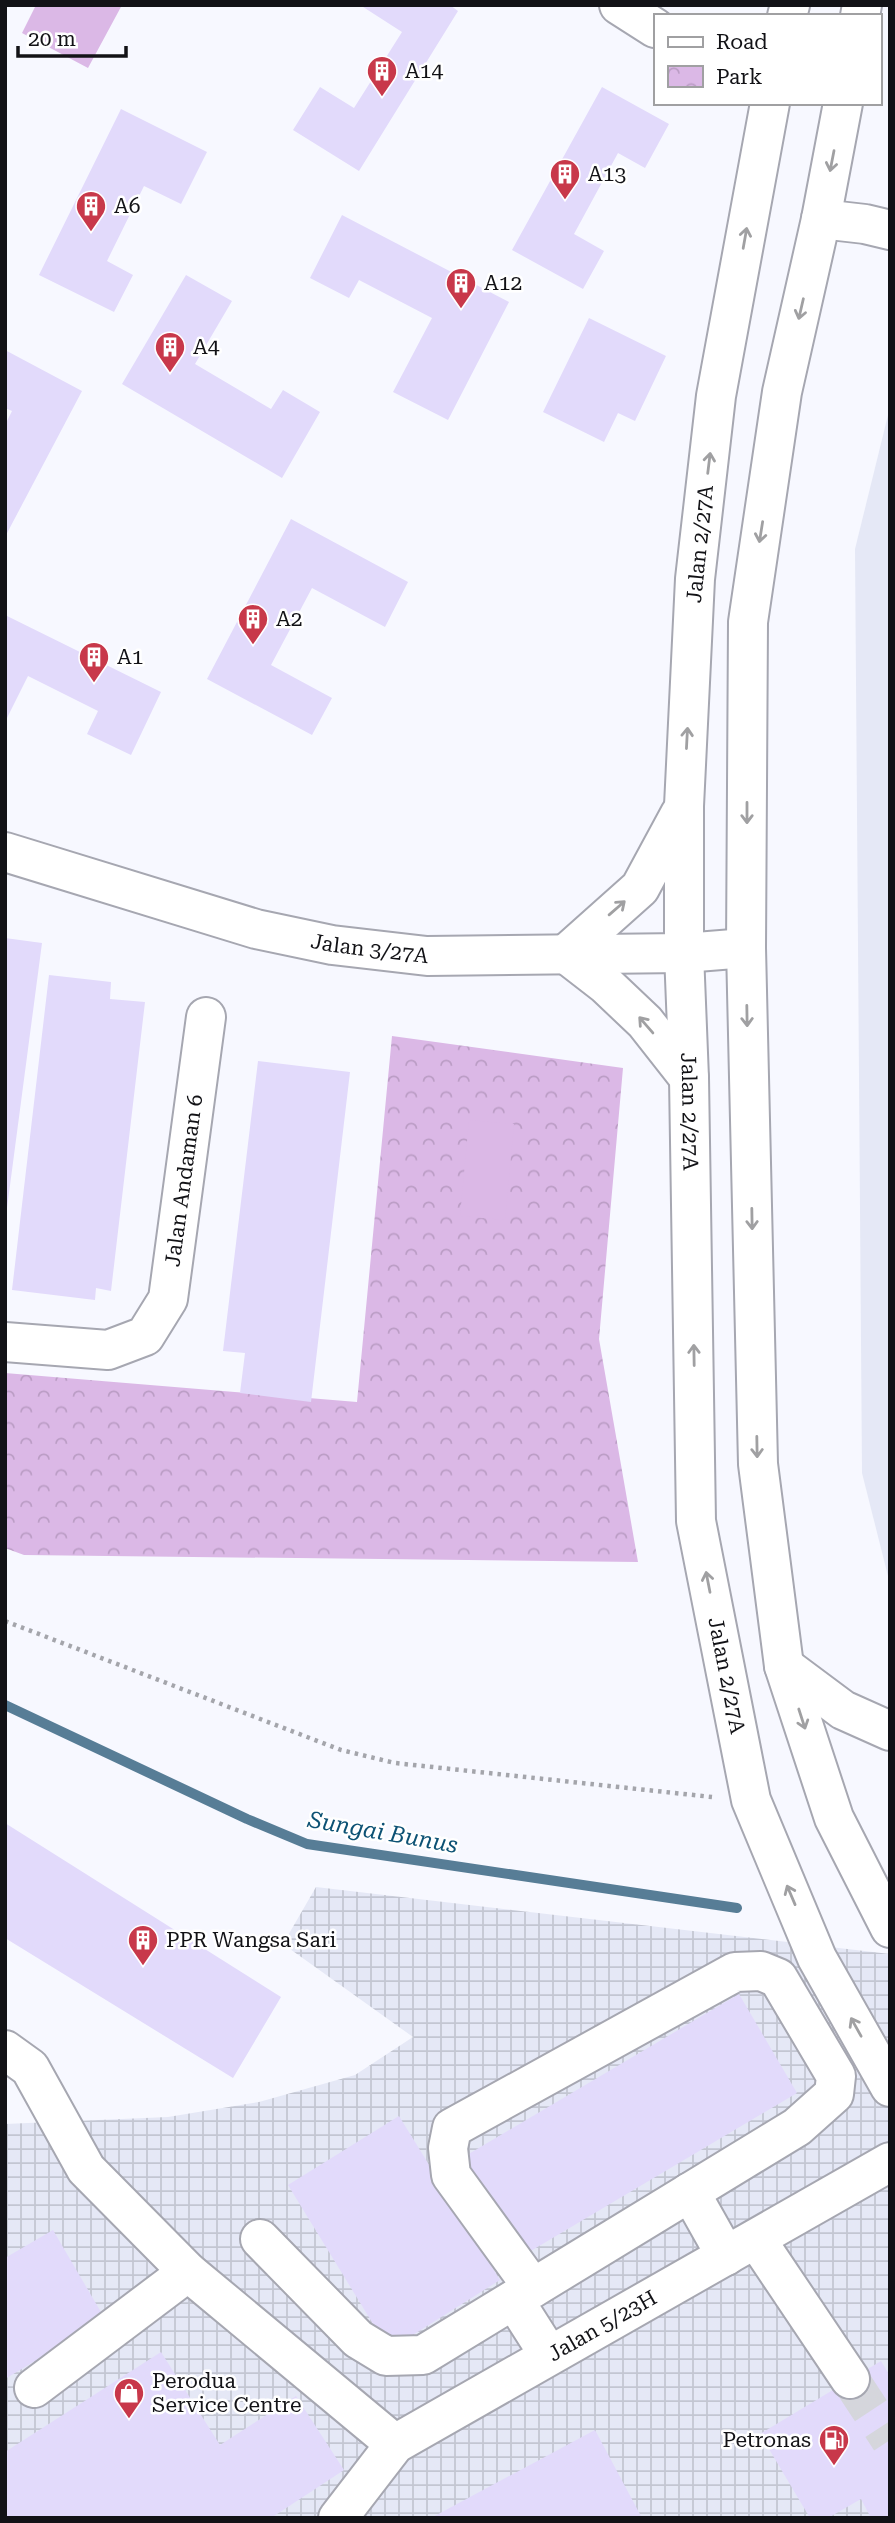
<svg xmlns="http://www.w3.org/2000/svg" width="895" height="2523" font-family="'Roboto Serif',serif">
<defs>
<pattern id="industrial-grid" width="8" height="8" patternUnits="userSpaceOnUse" patternTransform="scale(1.75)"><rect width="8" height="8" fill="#e5e8f6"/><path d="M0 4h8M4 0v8" fill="none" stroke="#c3c6d2"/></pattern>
<pattern id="park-crowns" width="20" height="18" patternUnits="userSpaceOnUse" patternTransform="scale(1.75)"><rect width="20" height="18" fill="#dbb8e6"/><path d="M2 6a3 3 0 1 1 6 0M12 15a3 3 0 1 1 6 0" fill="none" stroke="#bb9dc5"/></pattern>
</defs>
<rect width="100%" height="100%" fill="#f7f8ff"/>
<path fill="#e5e8f6" d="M890 407V1584L862 1473 855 549Z"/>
<path fill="url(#industrial-grid)" d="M316 1887 890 1954V2518H5V2124L168 2117 259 2102 355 2075 413 2037 283 1944Z"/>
<path fill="url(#park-crowns)" d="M392 1036 623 1068 599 1339 638 1562 24 1555 5 1548V1373L357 1402Z"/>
<path fill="#dbb8e6" d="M36 5H122L88 68 22 33Z
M469 1120 514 1124 505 1220 460 1216Z"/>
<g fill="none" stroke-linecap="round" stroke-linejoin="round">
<path stroke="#577d96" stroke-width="10" d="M5 1705 247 1819 307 1844 737 1908"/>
</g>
<path fill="#e2dafb" d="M360 5H450L458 11 359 171 293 130 320 87 354 108 402 32Z
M602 87 669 124 645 168 618 153 574 234 604 251 583 289 512 250Z
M121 109 207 152 181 204 144 186 107 261 133 275 114 312 39 275Z
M342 215 509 302 448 420 393 392 432 318 359 280 349 298 310 278Z
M186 275 232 301 195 364 271 409 283 390 320 412 282 478 122 384Z
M589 318 666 356 635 421 618 413 604 442 543 412Z
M5 350 82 391 5 537V425L12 411 5 408Z
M291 519 408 582 385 627 312 588 271 665 332 698 312 735 207 679Z
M5 615 161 692 131 755 87 734 98 711 28 676 5 722Z
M5 938 42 943 7 1208H5Z
M49 975 111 982 110 999 145 1002 111 1291 96 1288 95 1300 12 1290Z
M258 1061 350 1072 311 1402 240 1393 245 1353 223 1351Z
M5 1823 281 1997 233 2078 5 1938Z
M739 1994 797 2093 504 2267 445 2168Z
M399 2116 500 2280 389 2350 288 2185Z
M53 2230 105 2319 5 2379V2258Z
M161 2352 220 2445 296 2396 344 2470 271 2518H8L5 2514V2452Z
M881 2361 890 2376V2518H871L861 2499 828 2518H810L760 2434Z
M595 2430 642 2518H431Z"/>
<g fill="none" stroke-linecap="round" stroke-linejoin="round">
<path stroke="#d5d6dc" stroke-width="38" stroke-dasharray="38 19" stroke-linecap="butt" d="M850 2379 890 2440"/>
<g stroke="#a6a7b1" stroke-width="42">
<g id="minor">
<path d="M619 5 655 28"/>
<path d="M821 219 865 224 890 230"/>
<path id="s1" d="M5 852 256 929 332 945 427 956 684 953 746 948"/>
<path id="s2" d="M5 1342 108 1350 145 1336 168 1299 206 1017"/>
<path d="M784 1666 843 1710 890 1731"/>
<path d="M5 2050 30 2068 86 2169 188 2272 395 2444"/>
<path d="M690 2192 726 2256"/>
<path d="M260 2239 358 2339 386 2356 423 2355 797 2127 834 2094 836 2076 778 1978 761 1971 735 1972 452 2128 448 2148 451 2175 533 2288"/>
<path d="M756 2239 850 2379"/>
<path d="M514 2300 549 2355"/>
<path d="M34 2388 188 2272"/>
<path id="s3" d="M338 2518 395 2444 890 2162"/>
</g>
</g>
<g stroke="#a6a7b1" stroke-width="42">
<g id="major">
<path d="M787 16 790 5"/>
<path d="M860 16 862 5"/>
<path id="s4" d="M770 103 716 396 695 579 684 806V953L689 1078 696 1521 751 1800 817 1958 890 2087"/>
<path d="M843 103 821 219 782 392 748 622 746 948 758 1464 784 1666 834 1818 890 1928"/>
<path d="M680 814 640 888 566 954 606 985 645 1022 689 1078"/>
</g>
</g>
<path stroke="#a4a5ab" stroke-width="4.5" stroke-dasharray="3.5 5" stroke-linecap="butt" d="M5 1621 341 1750 395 1763 712 1797"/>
<use href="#minor" stroke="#fff" stroke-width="38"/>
<use href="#major" stroke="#fff" stroke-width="38"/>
</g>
<defs><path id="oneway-shaft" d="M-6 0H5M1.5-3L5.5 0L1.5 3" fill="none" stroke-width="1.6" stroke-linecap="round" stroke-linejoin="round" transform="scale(1.75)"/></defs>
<g stroke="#a0a0a2">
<use href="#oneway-shaft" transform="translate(832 161) rotate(101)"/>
<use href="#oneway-shaft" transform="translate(745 238) rotate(-80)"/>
<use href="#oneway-shaft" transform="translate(801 309) rotate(103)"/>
<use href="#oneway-shaft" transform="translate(709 463) rotate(-83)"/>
<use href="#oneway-shaft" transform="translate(761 532) rotate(99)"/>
<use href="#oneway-shaft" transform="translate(687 738) rotate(-87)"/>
<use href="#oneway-shaft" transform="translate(747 813) rotate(90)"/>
<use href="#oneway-shaft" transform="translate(617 908) rotate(-41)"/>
<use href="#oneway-shaft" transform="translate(747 1016) rotate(89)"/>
<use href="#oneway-shaft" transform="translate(646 1025) rotate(-131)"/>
<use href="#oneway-shaft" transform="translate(752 1219) rotate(89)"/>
<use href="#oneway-shaft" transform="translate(694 1355) rotate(-91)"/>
<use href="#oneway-shaft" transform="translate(757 1447) rotate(89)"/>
<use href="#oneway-shaft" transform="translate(708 1582) rotate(-101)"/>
<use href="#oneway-shaft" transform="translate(802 1719) rotate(72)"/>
<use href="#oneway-shaft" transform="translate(791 1895) rotate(-113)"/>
<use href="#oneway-shaft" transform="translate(856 2027) rotate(-119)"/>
</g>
<defs>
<g id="building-pin" transform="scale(1.575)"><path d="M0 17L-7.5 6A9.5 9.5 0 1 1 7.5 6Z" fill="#c8384a" stroke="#fff"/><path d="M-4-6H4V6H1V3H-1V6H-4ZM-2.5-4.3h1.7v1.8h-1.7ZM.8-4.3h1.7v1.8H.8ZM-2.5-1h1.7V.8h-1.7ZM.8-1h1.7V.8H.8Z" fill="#fff"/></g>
<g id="shop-pin" transform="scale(1.575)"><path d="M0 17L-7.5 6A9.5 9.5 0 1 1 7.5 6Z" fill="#c8384a" stroke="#fff"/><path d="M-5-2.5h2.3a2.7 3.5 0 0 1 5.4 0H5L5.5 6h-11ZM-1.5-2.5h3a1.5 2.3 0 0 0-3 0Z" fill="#fff"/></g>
<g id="fuel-pin" transform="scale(1.575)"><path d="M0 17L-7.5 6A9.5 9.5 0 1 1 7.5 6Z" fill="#c8384a" stroke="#fff"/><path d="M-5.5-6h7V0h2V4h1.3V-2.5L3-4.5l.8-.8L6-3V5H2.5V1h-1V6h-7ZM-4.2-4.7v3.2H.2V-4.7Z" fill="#fff"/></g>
</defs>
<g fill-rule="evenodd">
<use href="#building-pin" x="382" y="71"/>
<use href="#building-pin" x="565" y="174"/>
<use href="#building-pin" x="91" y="206"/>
<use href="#building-pin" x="461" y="283"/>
<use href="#building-pin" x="170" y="347"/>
<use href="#building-pin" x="253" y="619"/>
<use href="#building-pin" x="94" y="657"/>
<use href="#building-pin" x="143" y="1940"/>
<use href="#shop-pin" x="129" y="2393"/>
<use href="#fuel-pin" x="834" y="2440"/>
</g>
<g text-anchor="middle" stroke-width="5" stroke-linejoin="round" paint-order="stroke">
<g font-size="21" fill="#121216" stroke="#fff" text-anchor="start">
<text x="405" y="78">A14</text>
<text x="588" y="181">A13</text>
<text x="114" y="213">A6</text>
<text x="484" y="290">A12</text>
<text x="193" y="354">A4</text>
<text x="276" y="626">A2</text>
<text x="117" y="664">A1</text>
<text x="166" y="1947">PPR Wangsa Sari</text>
<text x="152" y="2388">Perodua<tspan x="152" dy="24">Service Centre</tspan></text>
<text x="811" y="2447" text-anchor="end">Petronas</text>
</g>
<g font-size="21" fill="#121216" stroke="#fff">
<text transform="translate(700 544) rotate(-84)" y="7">Jalan 2/27A</text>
<text dy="7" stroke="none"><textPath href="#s1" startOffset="378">Jalan 3/27A</textPath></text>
<text dy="7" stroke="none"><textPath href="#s4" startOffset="1015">Jalan 2/27A</textPath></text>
<text dy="7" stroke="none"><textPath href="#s2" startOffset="306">Jalan Andaman 6</textPath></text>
<text dy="7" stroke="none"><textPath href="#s4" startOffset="1582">Jalan 2/27A</textPath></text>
<text dy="7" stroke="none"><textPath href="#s3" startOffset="332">Jalan 5/23H</textPath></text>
</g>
<g font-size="23" font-style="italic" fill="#0d5274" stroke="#fff">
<text transform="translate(383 1832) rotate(10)" y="8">Sungai Bunus</text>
</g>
</g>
<rect width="895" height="2523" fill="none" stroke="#121216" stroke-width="14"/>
<rect x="654" y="14" width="228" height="91" fill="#ffffff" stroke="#a0a0a2" stroke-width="2"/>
<rect x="668" y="37" width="35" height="10" fill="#ffffff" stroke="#a0a0a2" stroke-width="2"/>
<text x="716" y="49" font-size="21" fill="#121216">Road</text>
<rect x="668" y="66" width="35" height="21" fill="url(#park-crowns)" stroke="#a0a0a2" stroke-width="2"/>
<text x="716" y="84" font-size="21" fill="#121216">Park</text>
<path d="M18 46v10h108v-10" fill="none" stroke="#121216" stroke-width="3.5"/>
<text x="28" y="46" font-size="21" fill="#121216" stroke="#ffffff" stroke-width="5" paint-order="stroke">20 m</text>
</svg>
